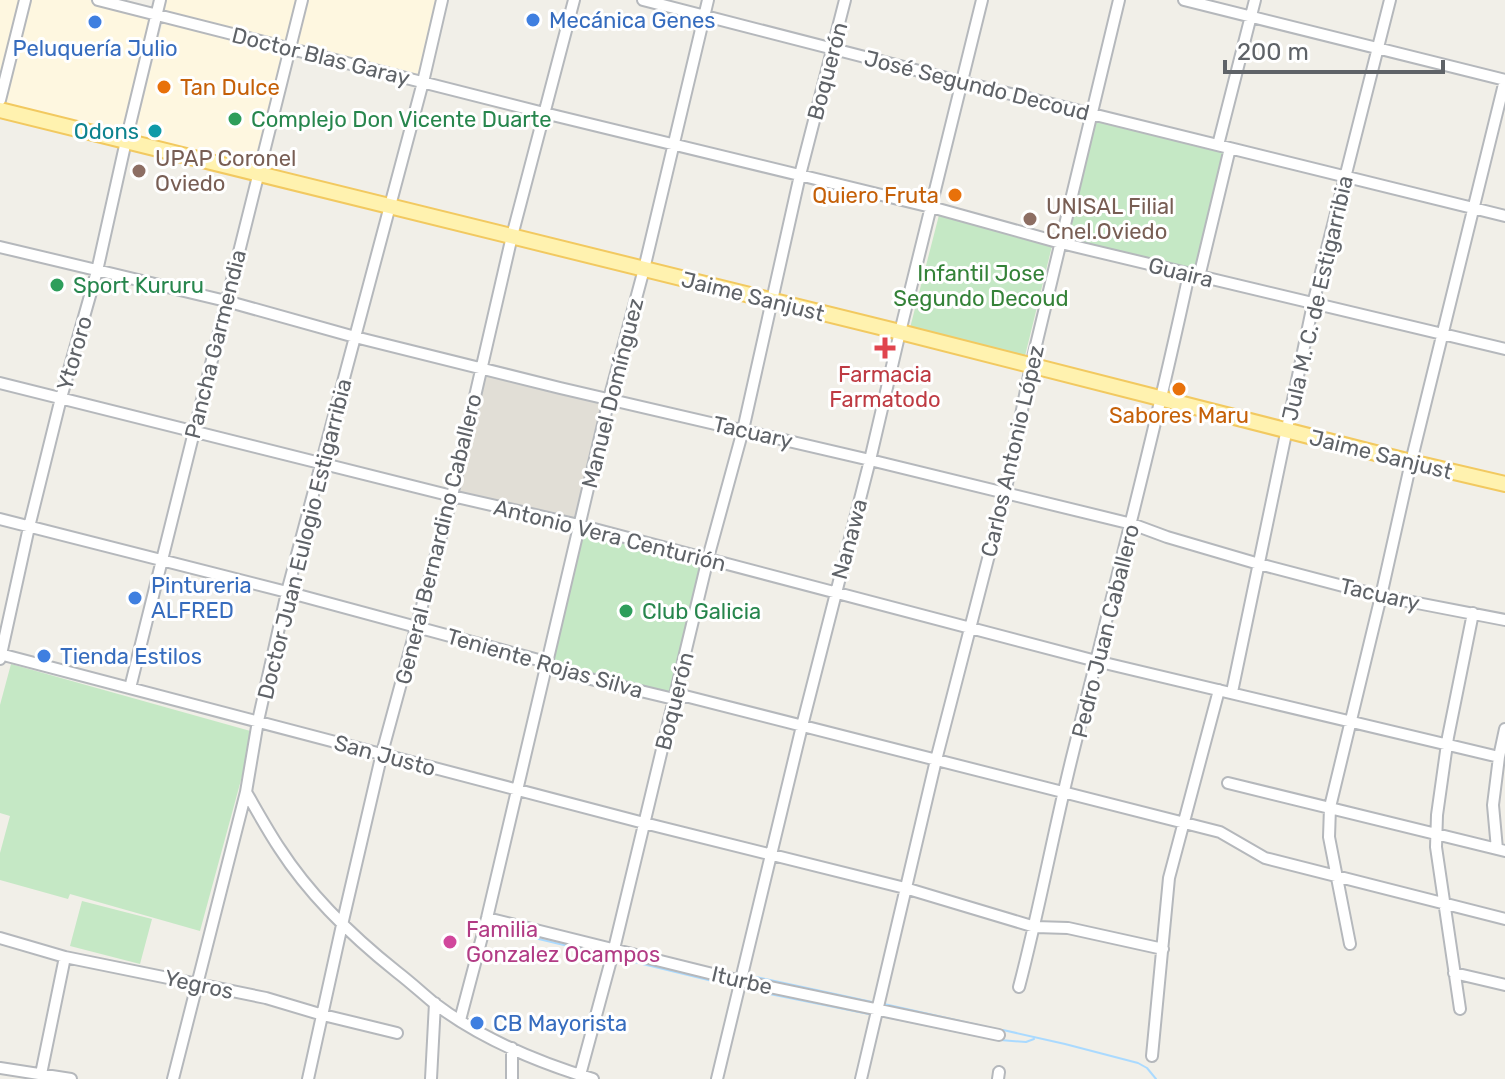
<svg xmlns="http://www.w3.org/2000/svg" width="1505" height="1079" font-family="Rubik,sans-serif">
<rect width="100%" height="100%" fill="#f1efe8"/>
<path fill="#fef7e0" d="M0 0H19L0 81Z
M29 0H89L147 14 150 18 123 132 121 134 7 106 5 100Z
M166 0H297L288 37 287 39 281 41 169 13 165 9Z
M307 0H438L419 74 417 76 299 47 297 41Z
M165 22 281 51 283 56 254 166 136 137 135 132 162 25Z"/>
<path fill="#e1ded6" d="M485 375 605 403 576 521 459 491Z"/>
<path fill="#c5e8c5" d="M1096 121 1224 152 1196 271 1068 240Z
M939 215 1052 246 1025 356 910 328Z
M581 532 703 561 670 695 558 667 550 661Z
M11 664 254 732 200 931 70 894 68 899 0 880V853L10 816 0 813V705Z
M82 901 152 919 140 964 70 946Z"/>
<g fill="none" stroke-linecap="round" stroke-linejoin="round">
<path stroke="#aadaff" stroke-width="2" d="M496 929 606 955
M618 958 733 986
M756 977 872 1002
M745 989 869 1014
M884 1004 996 1029
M881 1016 992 1039
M1003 1030 1065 1044 1138 1063 1147 1068 1156 1079
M1000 1040 1026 1042 1034 1039"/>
<g stroke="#b5b8bc" stroke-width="14">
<path id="minor" d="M98 0 544 113 931 207 1061 243 1505 349
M643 0 962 82 1505 216
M1184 0 1505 80 1411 462 1381 596 1330 807 1329 837 1350 944
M0 100 25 0
M1218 145 1255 0
M0 247 226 301 355 337 560 388 870 460 1132 524 1167 537 1259 564 1381 596 1505 620
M1199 277 1230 148
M0 383 452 496 579 525 1096 661 1499 757
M0 519 287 592 546 662 557 671 674 699 685 696 1220 832 1265 858 1505 919
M0 654 644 823 905 888 1035 927 1068 928 1163 949
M0 659 29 527 61 398 97 271 126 141 160 0
M130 688 302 0
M1232 692 1313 304 1390 0
M1228 783 1505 851
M246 792C257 811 268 831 280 849 311 897 353 937 397 972 410 982 422 993 434 1003 481 1039 537 1062 593 1079
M1497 849 1493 805 1499 757 1505 729
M487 918 741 981 999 1035
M0 938 65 957 266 998 323 1015 397 1033
M1454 973 1505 985
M1019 987C1039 911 1053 834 1072 757 1112 596 1154 436 1189 274
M1460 1009 1436 847 1437 815 1448 737 1473 613
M460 1020 487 918 609 399 644 269 708 0
M512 1048V1079
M1152 1056 1169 878 1219 690
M0 1068 71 1079
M41 1074 65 957
M580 1075 614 949 708 558 743 430 800 175 845 0
M173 1079 246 792 258 721 287 592 423 82 442 0
M308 1079 342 925 382 753 452 496 512 236 574 0
M431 1079 435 1003
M717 1079 802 726 870 460 900 332 982 0
M861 1079 936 760 1005 493 1031 366 1119 0
M998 1079 999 1072"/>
</g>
<g stroke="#f2c960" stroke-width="18">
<path id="major" d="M0 110 900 332 1411 462 1505 484"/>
</g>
<use href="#minor" stroke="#fff" stroke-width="10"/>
<use href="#major" stroke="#fff2af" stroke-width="14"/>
</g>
<g fill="#3f7fe0" stroke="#fff" stroke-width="3">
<circle cx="533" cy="20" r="8"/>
<circle cx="95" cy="22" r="8"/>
<circle cx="135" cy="598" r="8"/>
<circle cx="44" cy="656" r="8"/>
<circle cx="477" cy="1023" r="8"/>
</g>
<g fill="#e8710a" stroke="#fff" stroke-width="3">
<circle cx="164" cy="87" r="8"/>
<circle cx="955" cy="195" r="8"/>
<circle cx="1179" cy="389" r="8"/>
</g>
<g fill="#2e9e5b" stroke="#fff" stroke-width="3">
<circle cx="235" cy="119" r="8"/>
<circle cx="57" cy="285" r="8"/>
<circle cx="626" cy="611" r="8"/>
</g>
<circle fill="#0f9aa8" stroke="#fff" stroke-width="3" cx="155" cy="131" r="8"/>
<g fill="#8d6e63" stroke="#fff" stroke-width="3">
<circle cx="139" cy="171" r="8"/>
<circle cx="1030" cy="219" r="8"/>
</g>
<path fill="#e0444e" stroke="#fff" stroke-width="3" d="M881 336h8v8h8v8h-8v8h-8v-8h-8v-8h8z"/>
<circle fill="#d1479c" stroke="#fff" stroke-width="3" cx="450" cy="942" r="8"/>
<g text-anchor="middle" stroke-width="6" stroke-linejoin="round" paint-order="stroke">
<g font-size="22" fill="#366cbe" stroke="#fff" text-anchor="start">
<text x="549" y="28">Mecánica Genes</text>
<text x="95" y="56" text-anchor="middle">Peluquería Julio</text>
<text x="151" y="593">Pintureria<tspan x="151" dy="25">ALFRED</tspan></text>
<text x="60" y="664">Tienda Estilos</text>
<text x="493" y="1031">CB Mayorista</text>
</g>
<g font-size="22" fill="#5f6368" stroke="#fff">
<text transform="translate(321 56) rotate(14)" y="8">Doctor Blas Garay</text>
<text transform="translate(827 71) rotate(-75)" y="8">Boquerón</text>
<text transform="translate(977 85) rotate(14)" y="8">José Segundo Decoud</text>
<text transform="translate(1181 272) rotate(14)" y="8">Guaira</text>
<text transform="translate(753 296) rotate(14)" y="8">Jaime Sanjust</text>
<text transform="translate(1317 298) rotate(-77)" y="8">Jula M. C. de Estigarribia</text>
<text transform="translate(215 344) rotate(-76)" y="8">Pancha Garmendia</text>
<text transform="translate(74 353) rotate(-74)" y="8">Ytororo</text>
<text transform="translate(612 393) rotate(-76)" y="8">Manuel Domínguez</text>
<text transform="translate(753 432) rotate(13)" y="8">Tacuary</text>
<text transform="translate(1012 451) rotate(-77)" y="8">Carlos Antonio López</text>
<text transform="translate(1381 454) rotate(14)" y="8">Jaime Sanjust</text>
<text transform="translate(610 535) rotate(14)" y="8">Antonio Vera Centurión</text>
<text transform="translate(304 539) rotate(-76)" y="8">Doctor Juan Eulogio Estigarribia</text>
<text transform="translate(438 539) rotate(-76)" y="8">General Bernardino Caballero</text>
<text transform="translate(849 539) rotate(-75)" y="8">Nanawa</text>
<text transform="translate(1380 594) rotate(13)" y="8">Tacuary</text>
<text transform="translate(1105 631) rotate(-76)" y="8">Pedro Juan Caballero</text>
<text transform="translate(545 663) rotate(16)" y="8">Teniente Rojas Silva</text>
<text transform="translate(674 701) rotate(-76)" y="8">Boquerón</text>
<text transform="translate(385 755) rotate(15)" y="8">San Justo</text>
<text transform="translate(742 980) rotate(13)" y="8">Iturbe</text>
<text transform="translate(199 984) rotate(12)" y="8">Yegros</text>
</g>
<g font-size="22" fill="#c56008" stroke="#fff" text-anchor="start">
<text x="180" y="95">Tan Dulce</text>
<text x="939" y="203" text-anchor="end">Quiero Fruta</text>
<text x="1179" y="423" text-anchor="middle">Sabores Maru</text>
</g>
<g font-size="22" fill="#27864d" stroke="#fff" text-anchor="start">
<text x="251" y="127">Complejo Don Vicente Duarte</text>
<text x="73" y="293">Sport Kururu</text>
<text x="642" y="619">Club Galicia</text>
</g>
<g font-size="22" fill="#0d838f" stroke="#fff" text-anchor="end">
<text x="139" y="139">Odons</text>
</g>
<g font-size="22" fill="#785e54" stroke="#fff" text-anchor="start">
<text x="155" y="166">UPAP Coronel<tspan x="155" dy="25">Oviedo</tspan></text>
<text x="1046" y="214">UNISAL Filial<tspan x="1046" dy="25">Cnel.Oviedo</tspan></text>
</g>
<g font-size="22" fill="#348238" stroke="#fff">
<text x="981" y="281">Infantil Jose<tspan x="981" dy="25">Segundo Decoud</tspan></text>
</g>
<g font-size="22" fill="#be3a42" stroke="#fff">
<text x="885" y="382">Farmacia<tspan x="885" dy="25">Farmatodo</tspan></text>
</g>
<g font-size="22" fill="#b23c85" stroke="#fff" text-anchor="start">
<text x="466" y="937">Familia<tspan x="466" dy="25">Gonzalez Ocampos</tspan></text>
</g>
</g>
<path d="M1225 60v12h218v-12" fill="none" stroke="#5f6368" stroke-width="4"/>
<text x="1237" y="60" font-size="24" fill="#5f6368" stroke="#ffffff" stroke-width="6" paint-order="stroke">200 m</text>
</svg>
